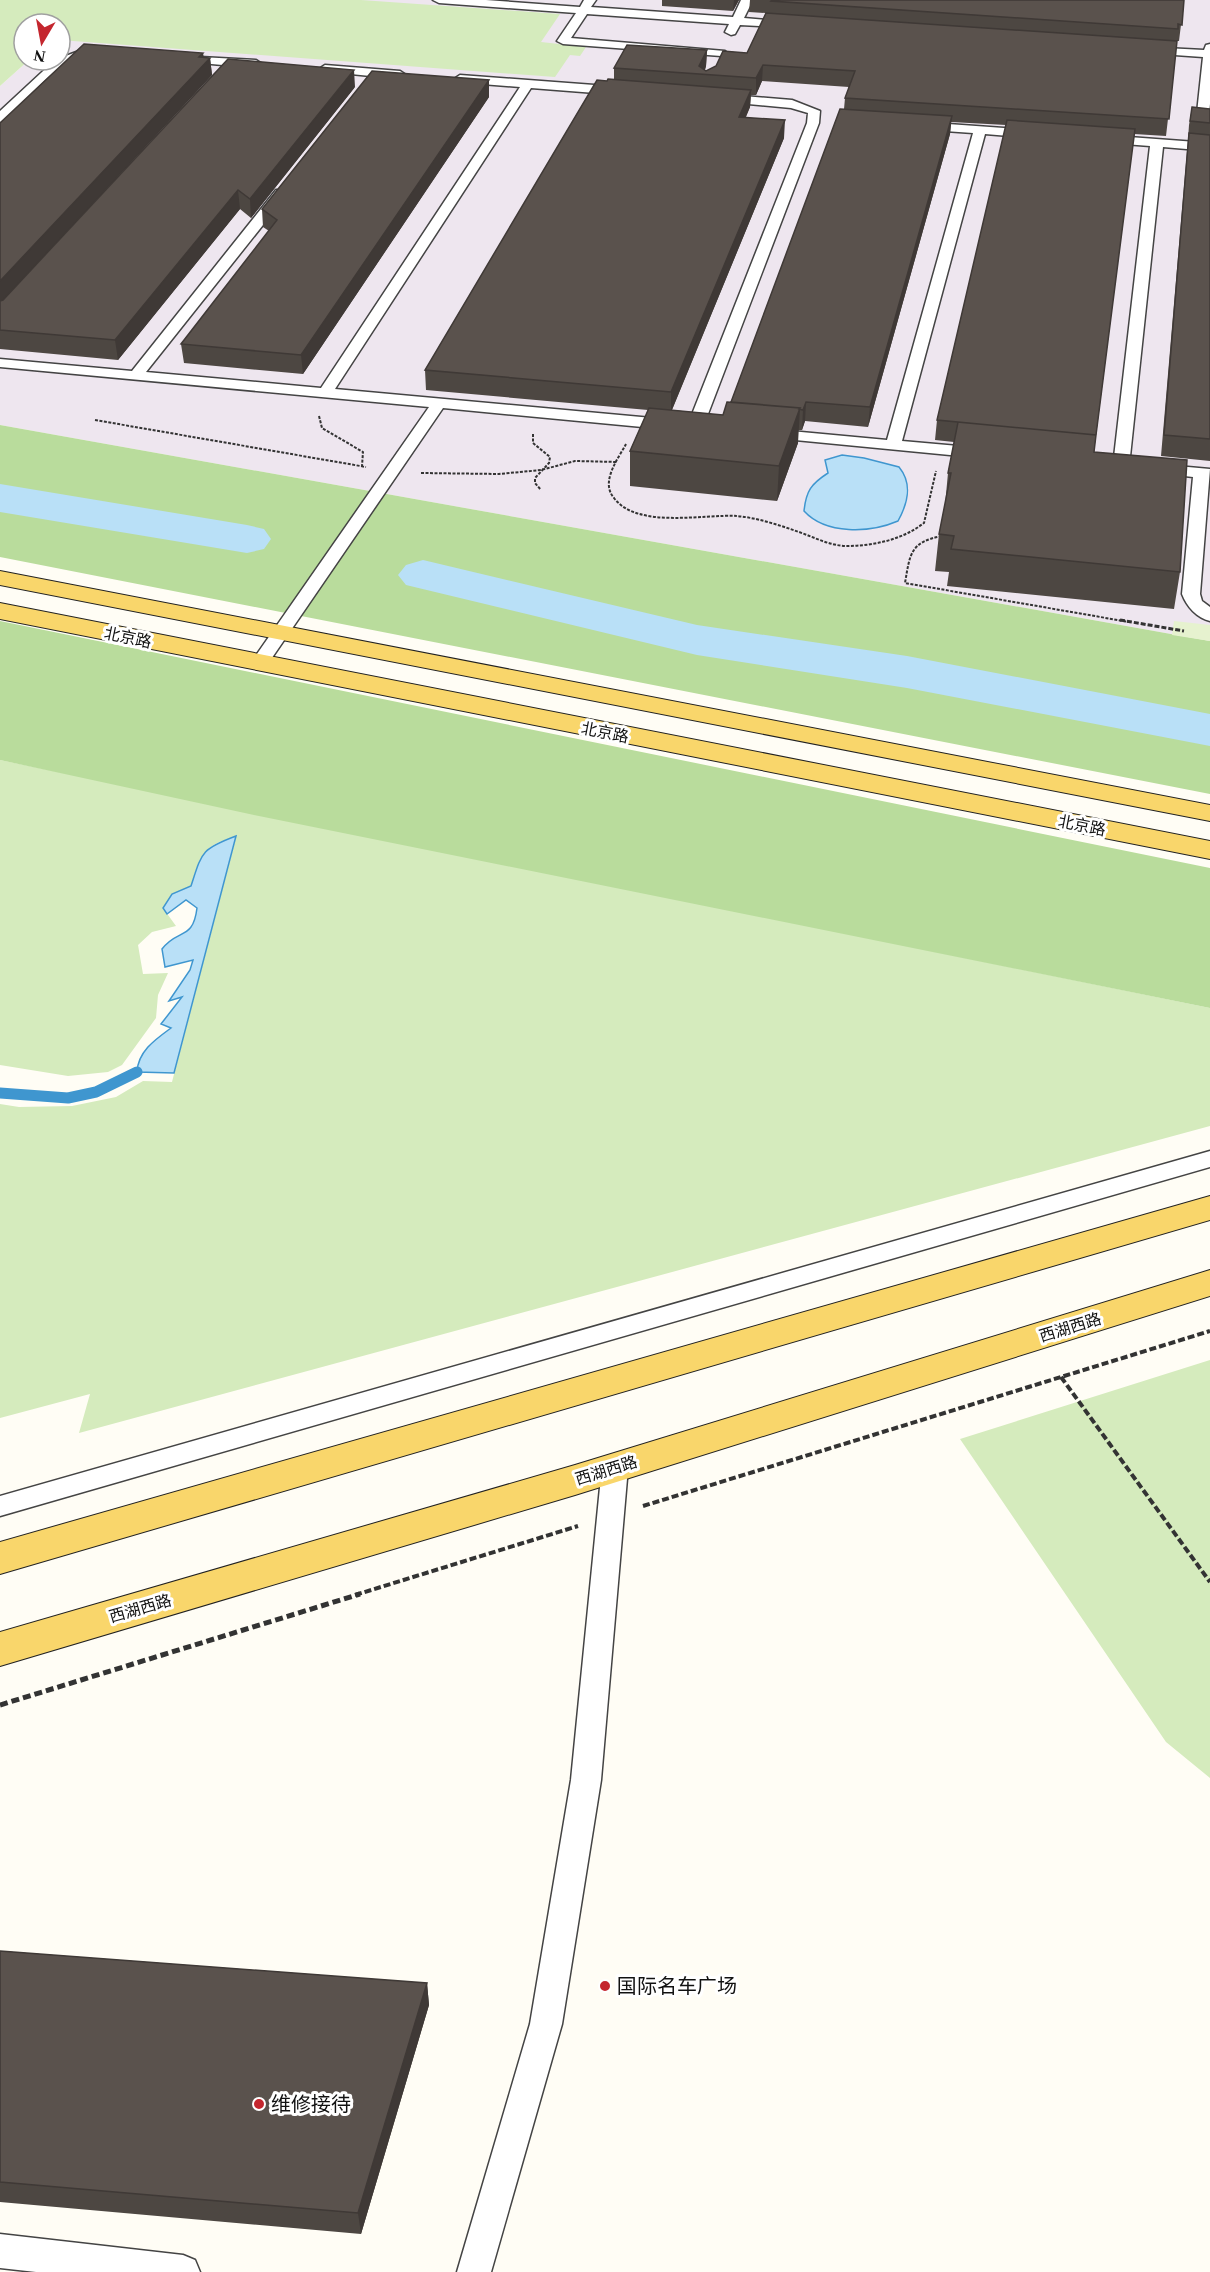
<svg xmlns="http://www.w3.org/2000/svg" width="1210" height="2272" font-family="'Times New Roman','Noto Sans SC',serif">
<rect width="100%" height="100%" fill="#fffdf5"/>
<path fill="#eee6ef" d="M0 0H1210V641L0 425V86L29 60H60V24H24Z"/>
<path fill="#d5ebbd" d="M0 0H361L560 14 541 42 586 47 580 56 570 55 555 77 60 40V24H24V60H29L0 86Z
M0 760 1210 1008V1126L79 1433 90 1394 0 1418V1104L19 1107 72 1106 116 1097 143 1081 172 1082 236 837C203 844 200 856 191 886L172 894 163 908 176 926 152 932 138 945 143 974 168 973 158 995 156 1018 122 1065 108 1072 68 1076 0 1065Z
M1210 1360V1778L1166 1742 960 1439Z"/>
<path fill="#b9dc9c" d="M0 425 1210 641V794L0 557Z
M0 621 1210 868V1008L254 815 0 760Z"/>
<path fill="#e6f2cf" d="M1174 621 1210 625V641L1172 635Z"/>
<path fill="#b9e0f7" stroke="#3f96cf" stroke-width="1.5" d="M842 455 864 458 899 467C913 484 908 503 898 521 870 533 826 535 804 511 806 491 811 484 828 473L825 460Z
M236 836 174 1073 137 1072C138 1051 156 1039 171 1028L161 1024 182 997 169 1001 190 970 193 960 165 967 162 949C178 928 193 941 197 908L186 900 167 914 163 908 172 894 191 886C202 852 201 849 236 836Z"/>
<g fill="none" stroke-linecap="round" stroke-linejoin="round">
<path stroke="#3f96cf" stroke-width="11" d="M0 1093 68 1098 96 1092 137 1072"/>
<path fill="#b9e0f7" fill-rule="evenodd" d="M0 484 247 525 264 529 271 539 264 549 247 553 0 512Z
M423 560 697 625 907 656 1210 714V746L907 688 697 655 406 585 398 575 406 565Z"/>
<g stroke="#444" stroke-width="3">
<path id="service" d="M433 0H486L580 7 584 0H596L591 7 733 17 741 0H753L744 18 793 22 799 25 793 28 740 25 735 34 731 35 725 32 729 24 587 14 571 38 725 51 727 53 721 56 563 44 557 41 576 13 439 3Z
M1210 44V104L1209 113 1203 117 1197 113 1203 57 1146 53 1140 50 1146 47 1204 50 1206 45Z
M79 51H98L104 54C95 61 79 56 68 62 52 70 19 107 4 121L0 122V111L55 60Z
M182 56 256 60 262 64 256 68 178 61V57Z
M325 65 400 71 406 75 400 79 321 71 319 69Z
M460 75 621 87 627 91 621 95 531 88 335 389 674 420 682 425 674 430 443 408 265 668H253L250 664 429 407 0 367V359L132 371 276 190H286L287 193 286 196 146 372 321 388 520 87 456 82 454 79Z
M720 94 792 100 820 111 819 123 703 427 695 432 687 427 807 123 808 113 791 108 716 101 714 98Z
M920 122 1033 130 1039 134 1033 138 985 134 902 441 981 448 989 453 981 458 764 437 761 434 764 431 769 429 887 440 973 133 916 129 914 126Z
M1102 135 1210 143V151L1163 147 1129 466 1121 471 1113 466 1150 146 1098 142 1096 139Z
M1155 464 1210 469 1200 594 1202 601 1210 607V621C1197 618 1187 607 1182 594L1193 477 1149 472 1147 469Z
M1210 1151V1167L0 1516V1496Z
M615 1457 624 1460 628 1467 601 1780 562 2024 491 2272H457L530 2024 571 1780 602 1467 606 1460Z
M0 2234 183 2255 195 2260 200 2272H36L0 2268Z"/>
</g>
<g stroke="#222" stroke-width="2">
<path id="primary" d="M0 571 1210 805V821L0 585Z
M0 603 1210 841V859L0 619Z
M1210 1196V1220L0 1574V1542Z
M1210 1270V1296L575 1495 0 1666V1632L575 1465Z"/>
</g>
<path stroke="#333" stroke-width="2" stroke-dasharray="3 1.5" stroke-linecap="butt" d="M319 416 322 428 363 452 362 466
M95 420 366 467
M533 434V443L550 457 549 463 535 478V483L541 490
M626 444C618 459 600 482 614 498 637 529 703 514 737 516 758 518 779 525 799 532 816 538 832 547 851 546 877 545 903 539 924 523L936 471
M421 473 499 474 541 470 575 461 617 462
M942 536C910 542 910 554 905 583L1129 622"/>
<path stroke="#333" stroke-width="3" stroke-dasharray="5 2" stroke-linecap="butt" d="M1120 620 1184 631"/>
<path stroke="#333" stroke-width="4" stroke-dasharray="7 3" stroke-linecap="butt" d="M1061 1377 1210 1582
M643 1506 1210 1331
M355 1595 578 1526"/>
<path stroke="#333" stroke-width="5" stroke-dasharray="8 4" stroke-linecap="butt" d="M0 1705 360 1594"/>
<use href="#service" fill="#fff" fill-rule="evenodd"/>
<use href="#primary" fill="#f9d66b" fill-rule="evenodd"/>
</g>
<path fill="#4d4742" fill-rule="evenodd" d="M662 0H739L733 11 662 6Z
M750 0H1184L1179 41H1177L1166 136 1134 134 1094 452 1180 572 1174 609 947 586 949 572 935 571 939 534 945 505 948 473 954 442 935 440 937 420 1006 125 951 122 950 134 868 427 805 421 802 430H798V443L777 501 630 486V451L648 410 426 390 425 370 607 81 614 80V68L707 50 706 66 705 70 706 71 747 53 766 13 749 12ZM762 81 849 87 845 98 844 109 731 402 723 415 672 410 784 138 746 117 750 107 751 95H756Z
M204 57 210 58 212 75 3 300 355 87 251 218 240 209 118 360 0 349V123Z
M489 80V97L303 374 184 363 181 344 269 231 263 227 262 209Z
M1192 107 1210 109V461L1161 456 1187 151 1188 139 1189 125Z
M0 1951 427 1983 429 2005 361 2234 0 2202Z"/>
<path fill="#3f3936" d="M734 0H739L733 11Z
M707 50 706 66 703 75 699 66Z
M203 53 205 64 210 58 212 75 0 304V281Z
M763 65 762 81 756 95V78Z
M354 70 355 87 251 218 250 199Z
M489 80V97L303 374 301 355Z
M751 90 750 107 738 134 739 117Z
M952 116 950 134 868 427 870 407Z
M785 120 784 138 671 412V392Z
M238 190 240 209 118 360 115 340Z
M806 402 805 421 802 430 803 410Z
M800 408 798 443 777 501 779 466Z
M427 1983 429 2005 361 2234 358 2213Z"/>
<path fill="#5a524d" stroke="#3f3936" stroke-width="1.5" d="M772 0H1184L1182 25 1178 24V29L771 1Z
M766 13 1177 41 1169 119 845 98 855 71 763 65 756 78 614 68 627 45 707 50 699 66 706 71 716 66 723 51 747 53Z
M84 44 203 53 199 57 210 58 0 281V123Z
M228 59 354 70 250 199 238 190 115 340 0 330V301L3 300Z
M372 71 489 80 301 355 181 344 277 220 262 209Z
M608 79 751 90 739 117 785 120 671 392 425 370 597 80 607 81Z
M1192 107 1210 109V123L1190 121Z
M840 109 952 116 870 407 806 402 803 410 799 409 800 408 731 402Z
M1007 120 1135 129 1096 435 937 420Z
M1189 133 1210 135V439L1164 435Z
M727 402 800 408 779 466 630 451 649 408 723 415Z
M958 422 1096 435 1094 452 1187 460 1180 572 951 549 954 536 939 534 951 473H948Z
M0 1951 427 1983 358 2213 0 2182Z"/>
<g fill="#c4262e" stroke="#fff" stroke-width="2">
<circle cx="605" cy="1986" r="6"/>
<circle cx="259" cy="2104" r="6"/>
</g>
<g text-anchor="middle" stroke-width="6" stroke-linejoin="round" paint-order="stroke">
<g font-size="16" fill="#111" stroke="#fff">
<text transform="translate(128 637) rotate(12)" y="6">北京路</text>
<text transform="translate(605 732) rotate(11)" y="6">北京路</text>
<text transform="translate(1082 825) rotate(11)" y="6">北京路</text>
<text transform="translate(1070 1327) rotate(-17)" y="6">西湖西路</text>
<text transform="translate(606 1470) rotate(-17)" y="6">西湖西路</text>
<text transform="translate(140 1608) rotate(-16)" y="6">西湖西路</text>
</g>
<g font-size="20" fill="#111" stroke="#fff" text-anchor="start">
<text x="617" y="1993">国际名车广场</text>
<text x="271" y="2111">维修接待</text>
</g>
</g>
<g transform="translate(42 42) rotate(190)"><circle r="28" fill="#ffffff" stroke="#a0a0a0" stroke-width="1.5"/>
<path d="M0-4.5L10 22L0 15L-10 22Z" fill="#c4262e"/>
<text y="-9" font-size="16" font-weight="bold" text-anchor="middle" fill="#111111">N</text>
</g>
</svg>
